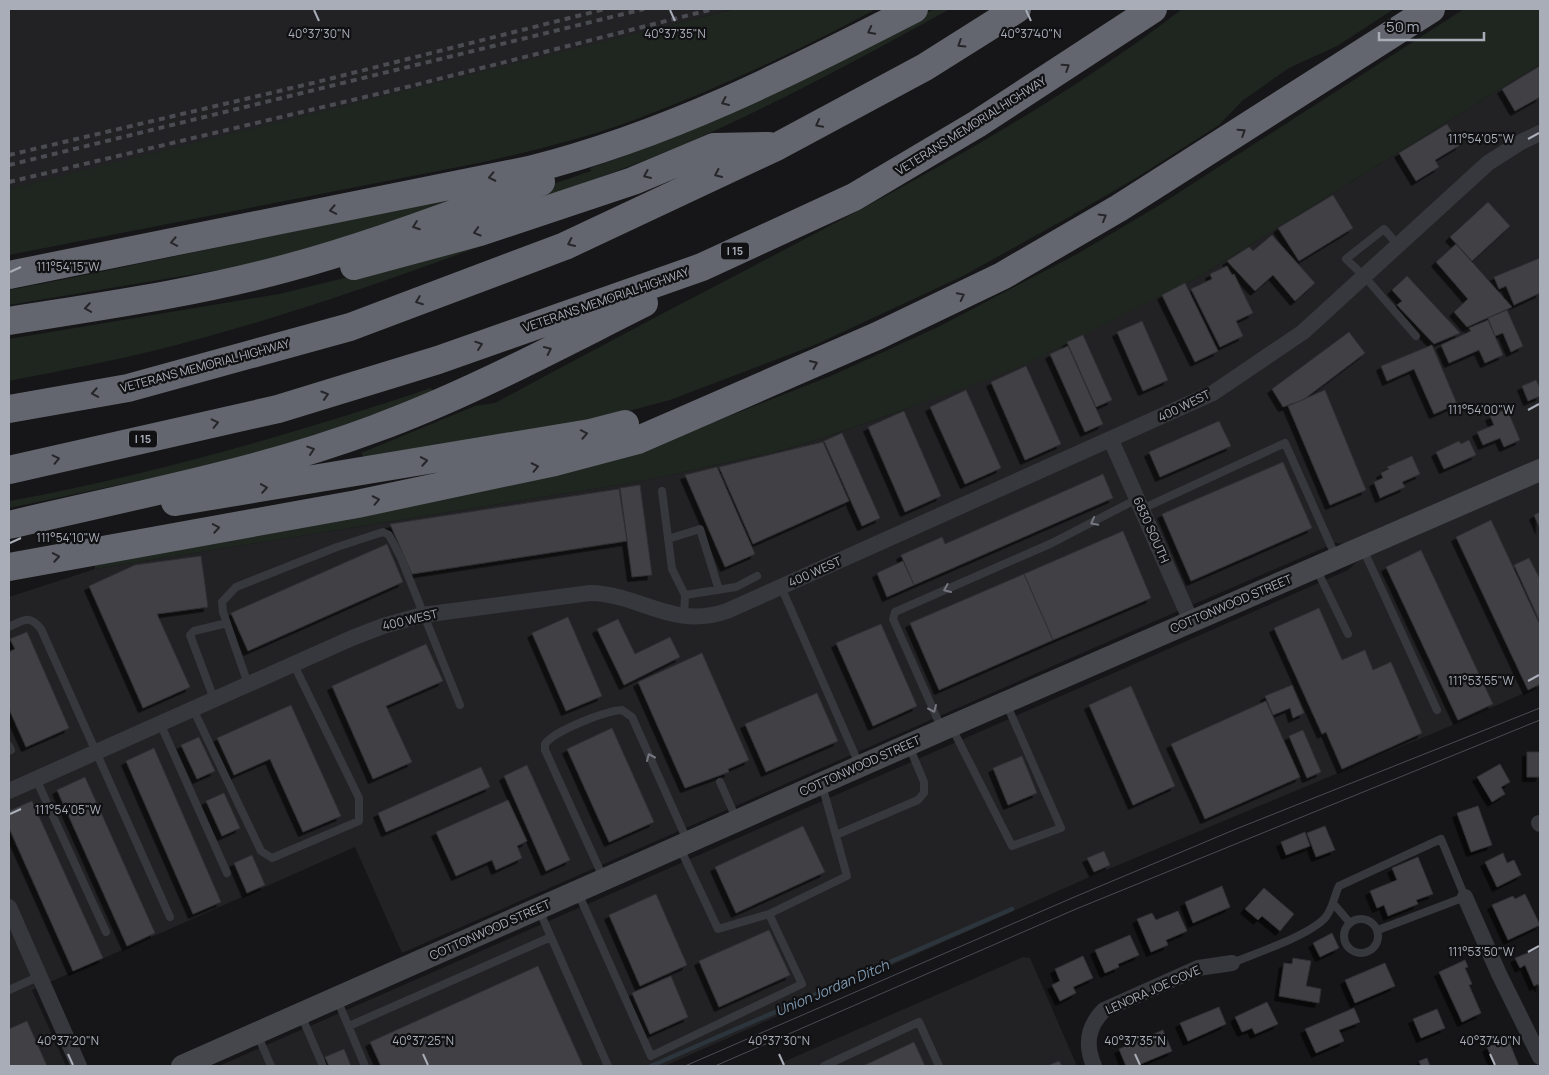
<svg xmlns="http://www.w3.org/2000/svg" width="1549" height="1075" font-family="Manrope,sans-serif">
<defs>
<filter id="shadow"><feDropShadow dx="-4.5" dy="4.5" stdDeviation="0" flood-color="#0009"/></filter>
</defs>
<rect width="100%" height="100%" fill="#161618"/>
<path fill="#222225" d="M9 9H734L133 160 9 189Z
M1540 64V459L1344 544 1335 543 1130 632 402 953 355 847 32 990 66 1066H9V597L95 569 642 481 776 452 826 437 906 409 1065 342 1197 278Z
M1540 481V686L1448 727 1092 876 665 1066H219L1348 570 1358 561Z
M1023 957 1030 958 1077 1066H774Z"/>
<path fill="#1e261f" d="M735 9H876C798 51 717 89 634 120 586 138 535 150 484 162L9 255V189Z
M934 9H950C872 52 793 95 712 132 648 161 580 185 514 208L524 194 591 171 590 168C708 129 824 69 934 9Z
M1182 9H1394L1337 46 1289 68 1242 101 1219 125 1136 178 1069 217 963 276 817 344 670 400 569 427 366 459 361 453 475 406 495 403C572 362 649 320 727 280 883 198 1042 117 1182 9Z
M1464 9H1540V64L1197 278 1026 364 965 388 826 437 776 452 642 481 95 569V565L300 528 498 487 714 422 833 375 938 327 1077 254 1158 206Z
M451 199V201L332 243 243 266 9 305V290C157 262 303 227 451 199Z
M495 241C384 282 272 321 157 350 108 362 58 371 9 381V339L279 294Z
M431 388 435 396 333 435 218 464 9 508V501C152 475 293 434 431 388Z"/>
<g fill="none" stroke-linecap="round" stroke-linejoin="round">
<path stroke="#2c353c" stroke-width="4.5" d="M651 1066 1012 909"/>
</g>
<path fill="#404145" stroke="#303034" filter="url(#shadow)" d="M1540 66V97L1515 111 1502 89Z
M1447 124 1460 145 1435 160 1439 167 1416 181 1399 153Z
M1333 195 1353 228 1299 261 1278 228Z
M1488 202 1510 226 1472 261 1450 237Z
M1272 235 1315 283 1295 301 1273 275 1255 291 1227 261 1249 247 1253 251Z
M1456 244 1512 307 1467 327 1454 312 1468 299 1436 262Z
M1540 258V293L1514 305 1506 286 1499 289 1494 277Z
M1227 266 1232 275 1234 274 1253 313 1236 321 1243 336 1220 347 1191 289 1212 279 1210 274Z
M1407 276 1460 333 1434 344 1397 305 1402 301 1392 290Z
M1185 283 1218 351 1195 362 1162 295Z
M1507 310 1523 346 1511 352 1503 333 1495 336 1488 318Z
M1488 320 1503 355 1485 363 1479 350 1449 363 1441 345 1471 331 1469 328Z
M1142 321 1168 380 1143 391 1117 332Z
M1349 332 1365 353 1303 400 1283 407 1272 389Z
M1083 335 1112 400 1096 407 1067 342Z
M1432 345 1457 404 1434 414 1414 369 1387 381 1381 366Z
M1068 346 1103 424 1085 432 1050 354Z
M1026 366 1061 444 1025 460 991 382Z
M1536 380 1540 388V396L1528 401 1522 386Z
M966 390 1001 468 965 484 930 407Z
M1325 390 1366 490 1330 505 1288 406Z
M1507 409 1520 440 1504 447 1500 438 1483 445 1477 432 1494 425 1490 416Z
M904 411 941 496 905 512 868 427Z
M1219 421 1231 446 1160 477 1149 452Z
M842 433 880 518 862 526 824 441Z
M1469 440 1476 455 1444 469 1436 452 1459 441 1461 444Z
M823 442 849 501 753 544 719 467Z
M1412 456 1420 474 1402 482 1405 487 1380 498 1374 482 1383 478 1381 473 1389 469 1387 467Z
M1283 462 1312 528 1191 581 1162 514Z
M717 467 755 554 725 567 685 475Z
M1103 474 1113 498 914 585 901 555 942 537 945 544Z
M640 485 652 575 632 577 620 488Z
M619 489 627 541 412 574 390 524Z
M1540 512V529L1534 515Z
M1491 520 1540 625V684L1528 690 1456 537Z
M1123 531 1151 598 1053 640 1024 574Z
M387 544 403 582 248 651 231 613Z
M1421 550 1493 704 1458 720 1386 567Z
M201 556 208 607 157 614 190 687 143 708 89 586 135 565Z
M1529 558 1540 579V622L1514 565Z
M903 561 914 585 887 597 877 573Z
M1024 574 1053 640 939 690 910 623Z
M1319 608 1342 660 1365 650 1373 670 1391 662 1422 733 1342 769 1326 732 1322 734 1274 628Z
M568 617 602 696 566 711 532 633Z
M618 619 635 654 670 637 680 657 624 685 597 629Z
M881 624 917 706 873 726 836 643Z
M27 632 69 728 26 747 9 709V652L15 649 10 639Z
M426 644 443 681 386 706 412 762 373 779 332 686Z
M702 653 749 760 728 769 729 772 685 788 638 682Z
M1292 685 1304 713 1293 718 1290 708 1273 715 1265 696Z
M1131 686 1175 786 1133 805 1089 705Z
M817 693 838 741 766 772 745 724Z
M1266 701 1300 777 1205 819 1171 744Z
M291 705 341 816 303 832 270 759 234 775 217 738Z
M612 728 654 822 609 842 567 749Z
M1303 730 1321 772 1307 778 1289 736Z
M199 737 215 771 197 779 181 745Z
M154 748 221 902 193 914 126 761Z
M1527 752H1540V777H1527Z
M1022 756 1037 793 1008 805 993 768Z
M1500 764 1510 782 1501 787 1505 794 1492 802 1477 777Z
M527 765 570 860 546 871 504 776Z
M481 767 490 787 386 832 378 813Z
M85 777 155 933 127 946 57 790Z
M224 793 240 828 222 836 206 801Z
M508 800 527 841 517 846 522 858 496 870 492 860 456 876 436 832Z
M32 801 103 958 73 971 9 828V811Z
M1478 806 1492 845 1471 852 1457 813Z
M803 826 825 872 736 913 715 867Z
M1325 826 1335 850 1316 857 1307 833Z
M1305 832 1310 846 1286 855 1281 842Z
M1104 851 1110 865 1094 872 1087 858Z
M1503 853 1507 863 1514 860 1521 875 1497 887 1485 862Z
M252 855 265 885 247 893 234 863Z
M1418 857 1433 894 1416 900 1418 904 1388 916 1384 905 1377 908 1370 891 1397 880 1392 868Z
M1222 886 1230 907 1193 923 1185 902Z
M1264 888 1294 914 1280 931 1262 916 1258 920 1245 909Z
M656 894 687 965 640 986 609 915Z
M1525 894 1540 925 1508 940 1492 905 1513 896 1515 899Z
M1178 911 1187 931 1166 940 1168 945 1151 952 1137 919 1152 913 1156 920Z
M769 930 790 975 719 1007 699 961Z
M1332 933 1339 948 1320 957 1313 943Z
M1130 935 1139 955 1118 964 1119 967 1105 973 1095 950Z
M1540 948V988L1538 984 1534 986 1525 965 1520 968 1515 958Z
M1083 956 1093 978 1073 987 1076 993 1060 1001 1052 985 1060 981 1055 969Z
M1293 958 1311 961 1306 986 1321 989 1319 1003 1279 996 1284 963 1292 964Z
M1465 960 1468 967 1465 968 1472 984 1469 985 1481 1013 1462 1022 1439 972Z
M1385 963 1395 986 1355 1003 1345 980Z
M538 966 583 1066H381L370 1042Z
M671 976 688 1017 650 1034 632 993Z
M1267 1002 1278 1024 1255 1034 1252 1028 1242 1032 1235 1017Z
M1219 1007 1226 1024 1188 1041 1180 1023Z
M1354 1008 1360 1022 1339 1030 1344 1041 1316 1053 1305 1029Z
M1437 1009 1445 1028 1421 1038 1413 1019Z
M27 1021 47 1066H9V1029Z
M1163 1030 1172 1051 1136 1066H1126L1119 1049Z
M1508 1039 1519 1066H1495L1487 1047Z
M914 1042 925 1066H863Z
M344 1049 351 1066H329L325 1057Z
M1427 1058 1430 1066H1421L1419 1061Z
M1059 1061 1062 1066H1047Z"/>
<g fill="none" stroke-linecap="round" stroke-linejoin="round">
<path stroke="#37383d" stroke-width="8" d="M1398 245 1384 229 1346 259 1364 276 1416 336
M662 491 672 569 685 595
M1142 509 1285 443 1336 557
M668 539 700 529 719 590
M1363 549 1437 710
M1317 570 1348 634
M781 587 859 764
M684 617 685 595 736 587 757 576
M9 627C24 620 29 614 41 629L170 917
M248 684 223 612 222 602 236 587 337 547 383 532 389 535 401 558 460 705
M214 699 190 635 194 631 227 623
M193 709 261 851 272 858 359 821V798L293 663
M160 723 227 873
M941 727 893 619 895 612 1052 543 1137 499
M952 728 1012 846 1061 828 1006 703
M9 746 11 750 9 751
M36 779 106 932
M720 782 736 818
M836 835 918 800 924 793V782L909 746
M680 848 718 929 769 914
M603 877 545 750V744C554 731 605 711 622 710L632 717 687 840
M578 893 651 1056 802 984 769 914 847 876 822 785
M1333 903 1350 923
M539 910 608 1066
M1344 936a17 17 0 1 1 34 0a17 17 0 1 1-34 0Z
M1232 963C1256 953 1308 936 1325 918 1333 909 1334 896 1339 886L1441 839 1465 897 1378 930
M9 990 40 976
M337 999 365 1066
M301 1015 323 1066
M349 1026 551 937
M258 1036 271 1066
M824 1066 919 1022 939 1066"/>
<path stroke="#37383d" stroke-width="16" d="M1111 440 1191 621
M9 791 352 638 383 626 422 615 590 593C641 594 672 630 727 611L1213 393 1303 332 1488 163 1521 142 1540 133
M1539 823 1540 824
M1465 897 1499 974 1540 1057
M9 907 79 1066
M1094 1066C1085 1045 1087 1027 1104 1010L1198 968 1232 963"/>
<path stroke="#45474d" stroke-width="22" d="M182 1066 951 726 1540 470"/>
<path stroke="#63666e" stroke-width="28" d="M354 266 480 232 633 181 714 147 769 146
M9 275 529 170C668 135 787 74 914 9
M9 321C102 306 196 293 287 268 373 245 457 212 541 182
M9 409 128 388 350 327 565 246 778 146 925 67 1017 9
M9 470 278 409 438 360 702 267 854 197 977 124 1153 9
M175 502 590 433 625 424
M9 525C131 496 256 473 374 429 467 395 556 347 644 303
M9 567 357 504 555 462 638 440 877 336 1002 276 1119 208 1431 9"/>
<path stroke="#4a4c52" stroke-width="1" d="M685 1066 1072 898 1236 829 1540 708
M715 1066 1076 909 1540 720"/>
<path stroke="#4a4c52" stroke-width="4" stroke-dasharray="6 5" stroke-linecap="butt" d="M9 155 317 82 605 9
M9 165 644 9
M9 182 411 86 713 9"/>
</g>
<defs><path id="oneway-chevron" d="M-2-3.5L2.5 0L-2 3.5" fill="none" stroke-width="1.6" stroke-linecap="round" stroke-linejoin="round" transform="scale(1.25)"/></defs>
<g stroke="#26262a">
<use href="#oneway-chevron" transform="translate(871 31) rotate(153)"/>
<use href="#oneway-chevron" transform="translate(961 44) rotate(148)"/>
<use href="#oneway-chevron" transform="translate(1066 67) rotate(-33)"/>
<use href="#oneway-chevron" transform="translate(725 102) rotate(156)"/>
<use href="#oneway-chevron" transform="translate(819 124) rotate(152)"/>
<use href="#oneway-chevron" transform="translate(1242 132) rotate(-33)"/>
<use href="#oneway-chevron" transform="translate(718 174) rotate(155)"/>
<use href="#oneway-chevron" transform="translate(647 175) rotate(157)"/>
<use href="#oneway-chevron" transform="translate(492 177) rotate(168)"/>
<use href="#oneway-chevron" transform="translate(333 210) rotate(169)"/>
<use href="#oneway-chevron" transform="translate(1103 217) rotate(-30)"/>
<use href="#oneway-chevron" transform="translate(416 226) rotate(160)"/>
<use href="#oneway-chevron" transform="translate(477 232) rotate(164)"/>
<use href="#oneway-chevron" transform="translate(174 242) rotate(169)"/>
<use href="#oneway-chevron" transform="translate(571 243) rotate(155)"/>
<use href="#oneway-chevron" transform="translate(961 296) rotate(-26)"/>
<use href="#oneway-chevron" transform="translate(419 301) rotate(159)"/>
<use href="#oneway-chevron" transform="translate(88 308) rotate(171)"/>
<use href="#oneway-chevron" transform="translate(479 345) rotate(-19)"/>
<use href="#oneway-chevron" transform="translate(548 350) rotate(-25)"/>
<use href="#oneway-chevron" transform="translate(814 364) rotate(-24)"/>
<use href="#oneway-chevron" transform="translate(95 393) rotate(170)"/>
<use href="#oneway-chevron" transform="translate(325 395) rotate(-17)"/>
<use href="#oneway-chevron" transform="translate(215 423) rotate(-13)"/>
<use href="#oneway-chevron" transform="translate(584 434) rotate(-11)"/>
<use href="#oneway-chevron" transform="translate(311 450) rotate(-18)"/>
<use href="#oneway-chevron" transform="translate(56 459) rotate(-13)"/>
<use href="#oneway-chevron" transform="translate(424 461) rotate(-10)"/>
<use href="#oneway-chevron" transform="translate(535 467) rotate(-12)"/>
<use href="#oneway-chevron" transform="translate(264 488) rotate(-9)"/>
<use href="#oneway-chevron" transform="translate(376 500) rotate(-12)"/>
<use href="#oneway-chevron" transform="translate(216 528) rotate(-10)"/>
<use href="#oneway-chevron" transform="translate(56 557) rotate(-10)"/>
</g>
<g stroke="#757881">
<use href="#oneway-chevron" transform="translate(1094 522) rotate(152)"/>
<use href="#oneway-chevron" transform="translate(947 589) rotate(157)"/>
<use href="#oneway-chevron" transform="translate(933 709) rotate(66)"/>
<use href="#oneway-chevron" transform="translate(650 757) rotate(-114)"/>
</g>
<path fill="none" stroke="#a8adb8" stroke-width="2" d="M314 10 319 21M670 10 675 21M1026 10 1031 21M1528 139 1539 133M10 272 21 267M1528 410 1539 404M10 543 21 538M1528 681 1539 675M10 814 21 809M1528 952 1539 946M68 1054 73 1065M423 1054 428 1065M779 1054 784 1065M1135 1054 1140 1065M1490 1054 1495 1065"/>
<g text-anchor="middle" stroke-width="4.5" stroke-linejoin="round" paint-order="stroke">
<g fill="#111113" stroke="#7b7e86" stroke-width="1">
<rect x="721" y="242.5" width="28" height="17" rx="4"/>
<rect x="129" y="430.5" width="28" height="17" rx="4"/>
</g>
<g font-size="11" font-weight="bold" fill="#a8adb8">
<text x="735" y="255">I 15</text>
<text x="143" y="443">I 15</text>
</g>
<g font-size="12" fill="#a8adb8" stroke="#111113">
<text transform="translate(971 126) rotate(-32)" y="4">VETERANS MEMORIAL HIGHWAY</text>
<text transform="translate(606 300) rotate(-19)" y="4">VETERANS MEMORIAL HIGHWAY</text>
<text transform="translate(205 366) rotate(-15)" y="4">VETERANS MEMORIAL HIGHWAY</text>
<text transform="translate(1184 406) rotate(-26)" y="4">400 WEST</text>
<text transform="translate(1151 530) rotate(66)" y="4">6830 SOUTH</text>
<text transform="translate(815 572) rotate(-24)" y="4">400 WEST</text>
<text transform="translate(1231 604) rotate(-23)" y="4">COTTONWOOD STREET</text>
<text transform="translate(410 620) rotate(-13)" y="4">400 WEST</text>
<text transform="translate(860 766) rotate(-24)" y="4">COTTONWOOD STREET</text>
<text transform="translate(490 930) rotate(-24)" y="4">COTTONWOOD STREET</text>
<text transform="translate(1153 990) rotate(-24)" y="4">LENORA JOE COVE</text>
</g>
<g font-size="14" font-style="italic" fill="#7f9bb3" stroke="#111113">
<text transform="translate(832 988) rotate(-23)" y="5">Union Jordan Ditch</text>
</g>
</g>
<g font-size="12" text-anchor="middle" fill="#a8adb8" stroke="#111113" stroke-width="4.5" stroke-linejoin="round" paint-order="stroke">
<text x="319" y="38">40°37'30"N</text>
<text x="675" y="38">40°37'35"N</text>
<text x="1031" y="38">40°37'40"N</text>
<text x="1481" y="143">111°54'05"W</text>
<text x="68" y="271">111°54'15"W</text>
<text x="1481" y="414">111°54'00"W</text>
<text x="68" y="542">111°54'10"W</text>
<text x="1481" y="685">111°53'55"W</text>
<text x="68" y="814">111°54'05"W</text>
<text x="1481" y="956">111°53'50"W</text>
<text x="68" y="1045">40°37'20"N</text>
<text x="423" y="1045">40°37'25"N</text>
<text x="779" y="1045">40°37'30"N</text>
<text x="1135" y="1045">40°37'35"N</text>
<text x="1490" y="1045">40°37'40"N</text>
</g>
<rect width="1549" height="1075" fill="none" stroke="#a8adb8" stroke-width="20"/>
<path d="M1379 32v8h105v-8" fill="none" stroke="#a8adb8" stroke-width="2.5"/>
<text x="1386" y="32" font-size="15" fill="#a8adb8" stroke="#111113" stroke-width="4" paint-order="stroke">50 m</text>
</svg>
